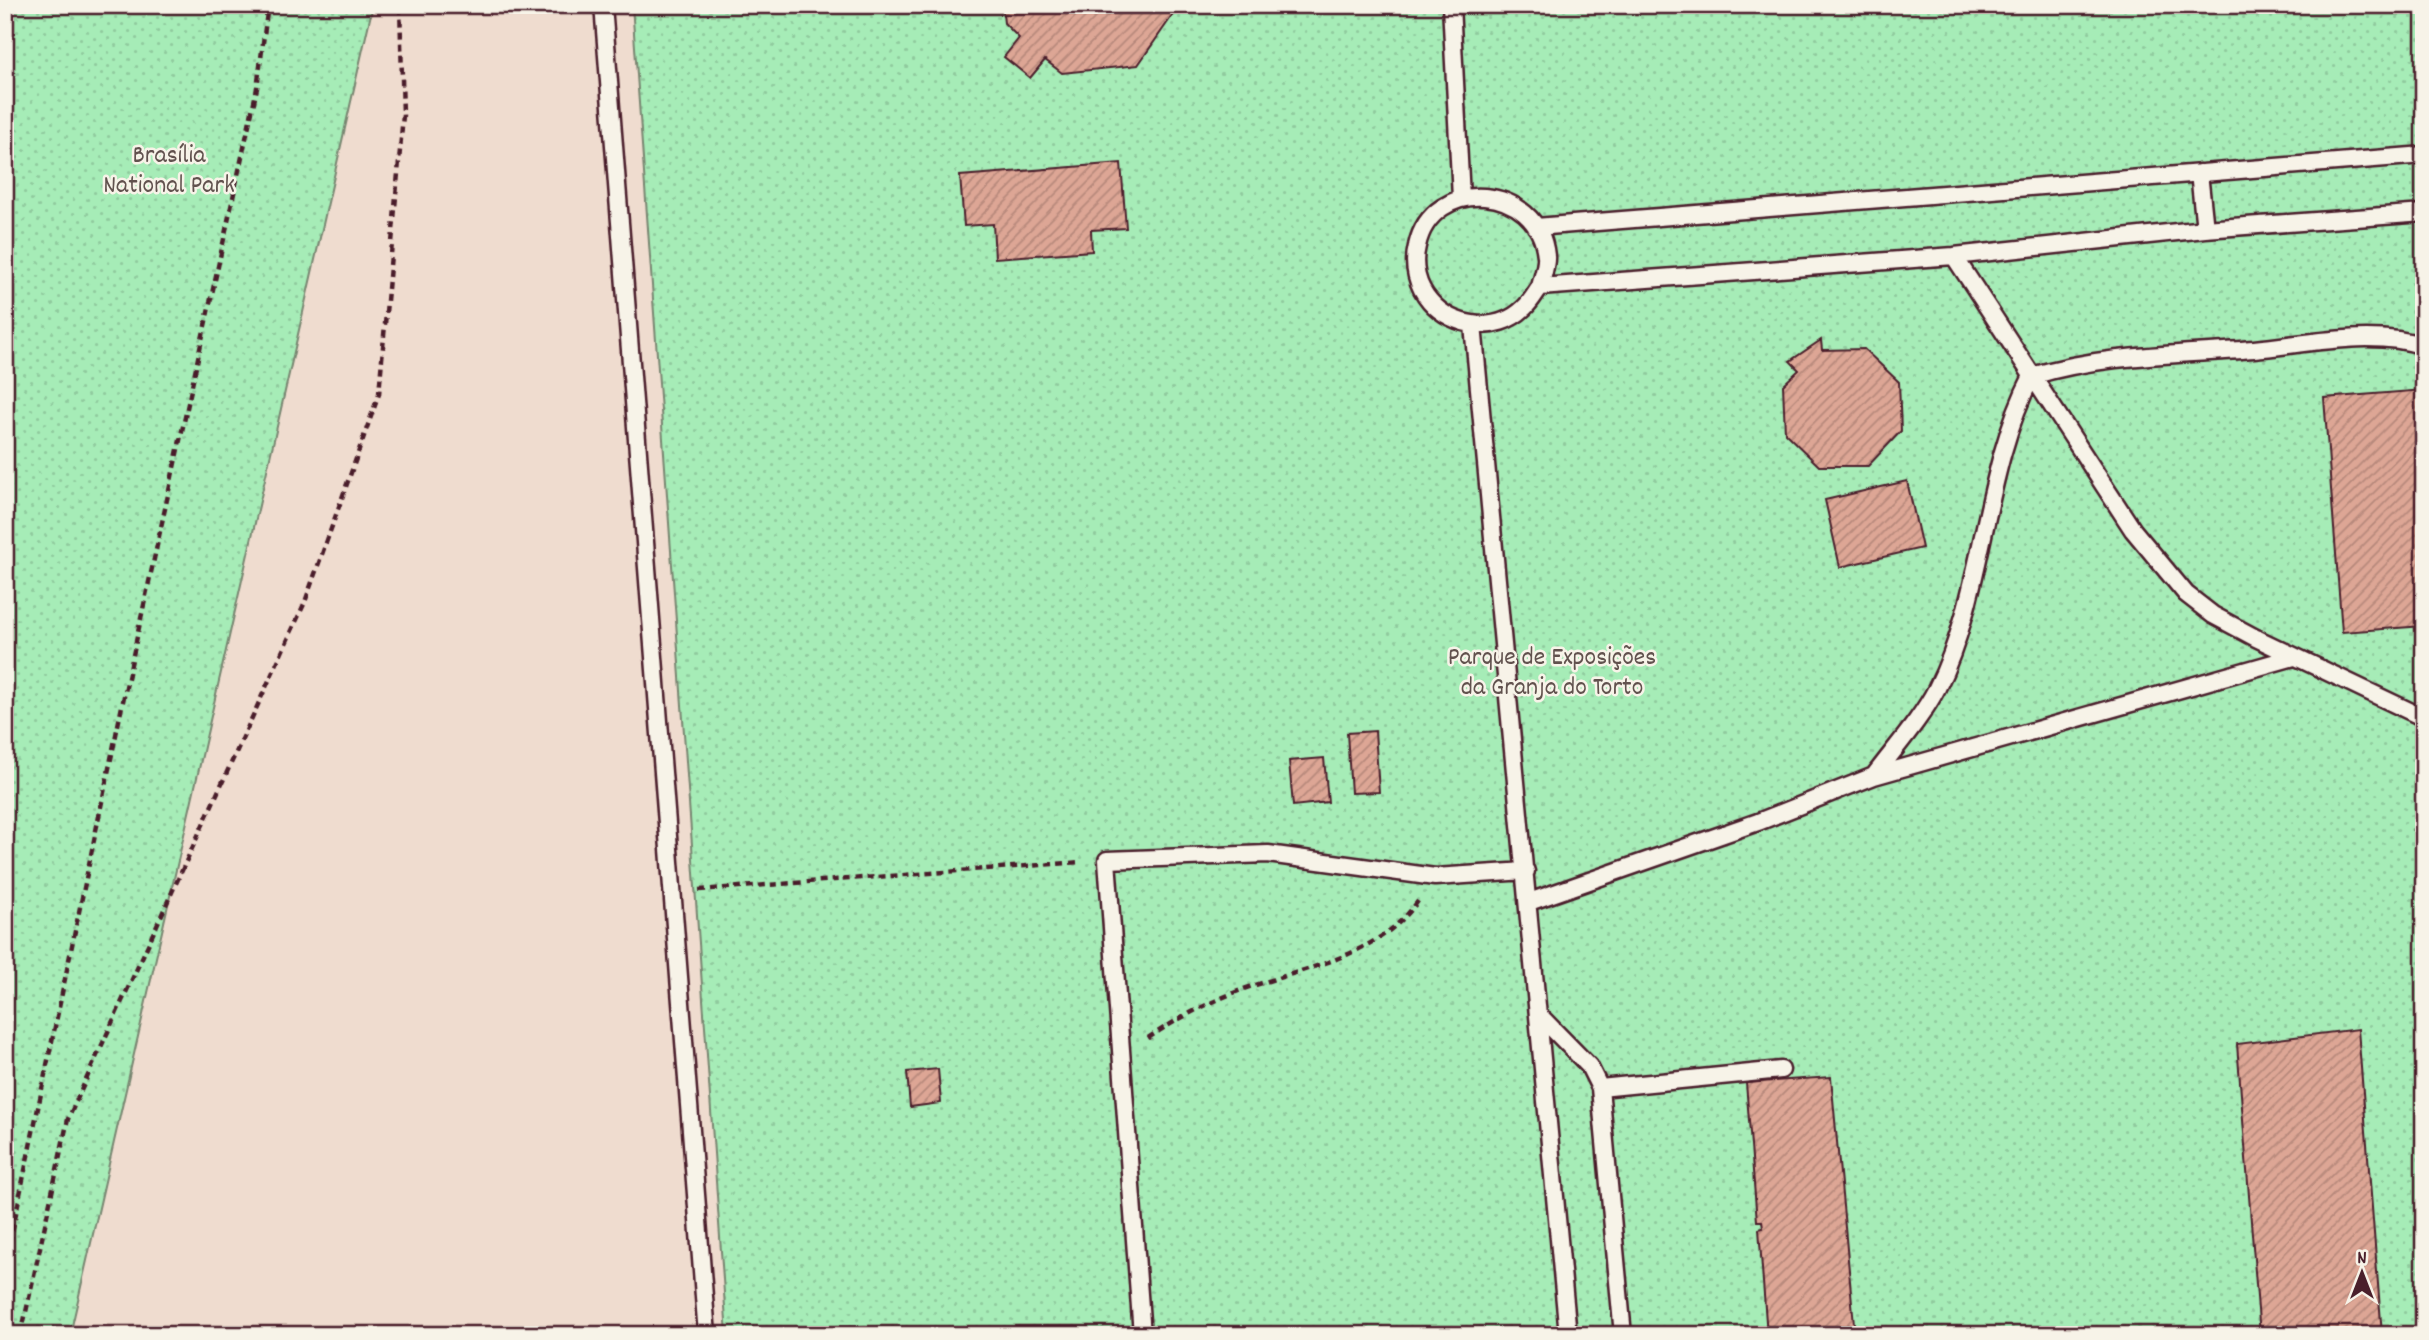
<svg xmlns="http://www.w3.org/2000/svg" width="2429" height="1340" font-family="Dekko,sans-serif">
<defs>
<pattern id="grass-dots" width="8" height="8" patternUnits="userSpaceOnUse" patternTransform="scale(1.75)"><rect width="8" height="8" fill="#a6ecb7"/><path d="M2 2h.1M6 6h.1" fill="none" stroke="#90ca9e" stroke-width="1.8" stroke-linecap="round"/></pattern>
<pattern id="building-hatch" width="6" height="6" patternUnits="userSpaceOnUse" patternTransform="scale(1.75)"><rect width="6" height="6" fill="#dda695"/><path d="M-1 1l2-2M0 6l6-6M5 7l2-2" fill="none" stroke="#b5877a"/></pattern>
</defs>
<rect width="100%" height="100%" fill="#efdccf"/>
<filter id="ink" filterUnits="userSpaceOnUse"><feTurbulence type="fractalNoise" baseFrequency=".0143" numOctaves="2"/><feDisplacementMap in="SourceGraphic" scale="14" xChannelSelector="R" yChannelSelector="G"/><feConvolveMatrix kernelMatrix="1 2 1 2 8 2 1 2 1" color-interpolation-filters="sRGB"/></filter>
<g filter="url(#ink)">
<path fill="url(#grass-dots)" stroke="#788671" stroke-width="2" d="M5 5H373L70 1335H5Z
M632 5H2424V1335H727Z"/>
<path fill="url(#building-hatch)" stroke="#4a1f2b" stroke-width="2" d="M1002 5H1179V6L1138 65 1062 73 1045 60 1030 78 1004 57 1019 38 1004 23Z
M1121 163 1126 228 1091 230 1092 251 995 258 993 224 964 226 960 176Z
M1821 340 1822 350 1864 349 1899 382 1901 431 1868 466H1819L1785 433 1783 385 1799 370 1790 361Z
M2424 390V626L2342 632 2324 398Z
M1907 481 1922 548 1840 567 1825 500Z
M1375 731 1379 792 1351 793 1347 733Z
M1324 758 1328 802 1293 806 1289 761Z
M2424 808V835L2413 830Z
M2358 1029 2382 1335H2260L2237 1044Z
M938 1069 941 1103 910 1107 907 1072Z
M1831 1077 1855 1335H1767L1759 1229 1763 1228 1762 1221H1757L1746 1083Z
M841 1329V1335L799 1333Z"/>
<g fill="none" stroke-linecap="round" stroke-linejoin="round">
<g stroke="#4a1f2b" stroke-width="21">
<path id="lane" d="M603 5 707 1335
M1451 5 1461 198
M2199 173 2205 229
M1536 227 2424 155
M1954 256 2133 530 2186 594 2213 615 2256 638 2424 718
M1540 287C1542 278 1547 265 1546 256 1539 183 1432 175 1417 246 1412 266 1417 286 1430 301 1453 328 1497 334 1524 308 1530 303 1535 294 1540 287L1954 256 2205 229 2424 213
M1473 325 1568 1335
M1874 776C1895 748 1921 719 1937 688 1984 595 1983 470 2032 376 2103 354 2180 355 2254 349 2307 344 2372 329 2424 346
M1529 902 1758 822 1874 776 2294 657
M1541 1017 1589 1066 1600 1088 1623 1335
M1600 1088 1781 1070
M1142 1335 1107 860 1268 854 1435 877 1526 871"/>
</g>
<path stroke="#4a1f2b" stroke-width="4.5" stroke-dasharray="7 5" stroke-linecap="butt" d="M699 890 1082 862
M1148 1038C1177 1019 1211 1001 1244 989 1303 968 1379 957 1418 901
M5 1266 126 687 257 88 268 5
M21 1335 68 1119 305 602 379 394 403 115 400 5"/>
<use href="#lane" stroke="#f7f3e8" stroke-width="16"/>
</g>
</g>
<g text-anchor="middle" stroke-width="5" stroke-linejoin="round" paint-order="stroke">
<g font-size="26" fill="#61524e" stroke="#f7f3e8">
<text x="169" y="162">Brasília<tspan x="169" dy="30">National Park</tspan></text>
<text x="1552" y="664">Parque de Exposições<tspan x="1552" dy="30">da Granja do Torto</tspan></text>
</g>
</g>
<rect width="2429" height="1340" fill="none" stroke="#f7f3e8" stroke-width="28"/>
<rect x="14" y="14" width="2401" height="1312" fill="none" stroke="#4a1f2b" stroke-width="2.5" filter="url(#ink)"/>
<g transform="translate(2362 1273)" stroke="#f7f3e8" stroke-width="5" paint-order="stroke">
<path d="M0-5L12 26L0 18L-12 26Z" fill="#4a1f2b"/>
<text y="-10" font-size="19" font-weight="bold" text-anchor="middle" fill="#4a1f2b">N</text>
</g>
</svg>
